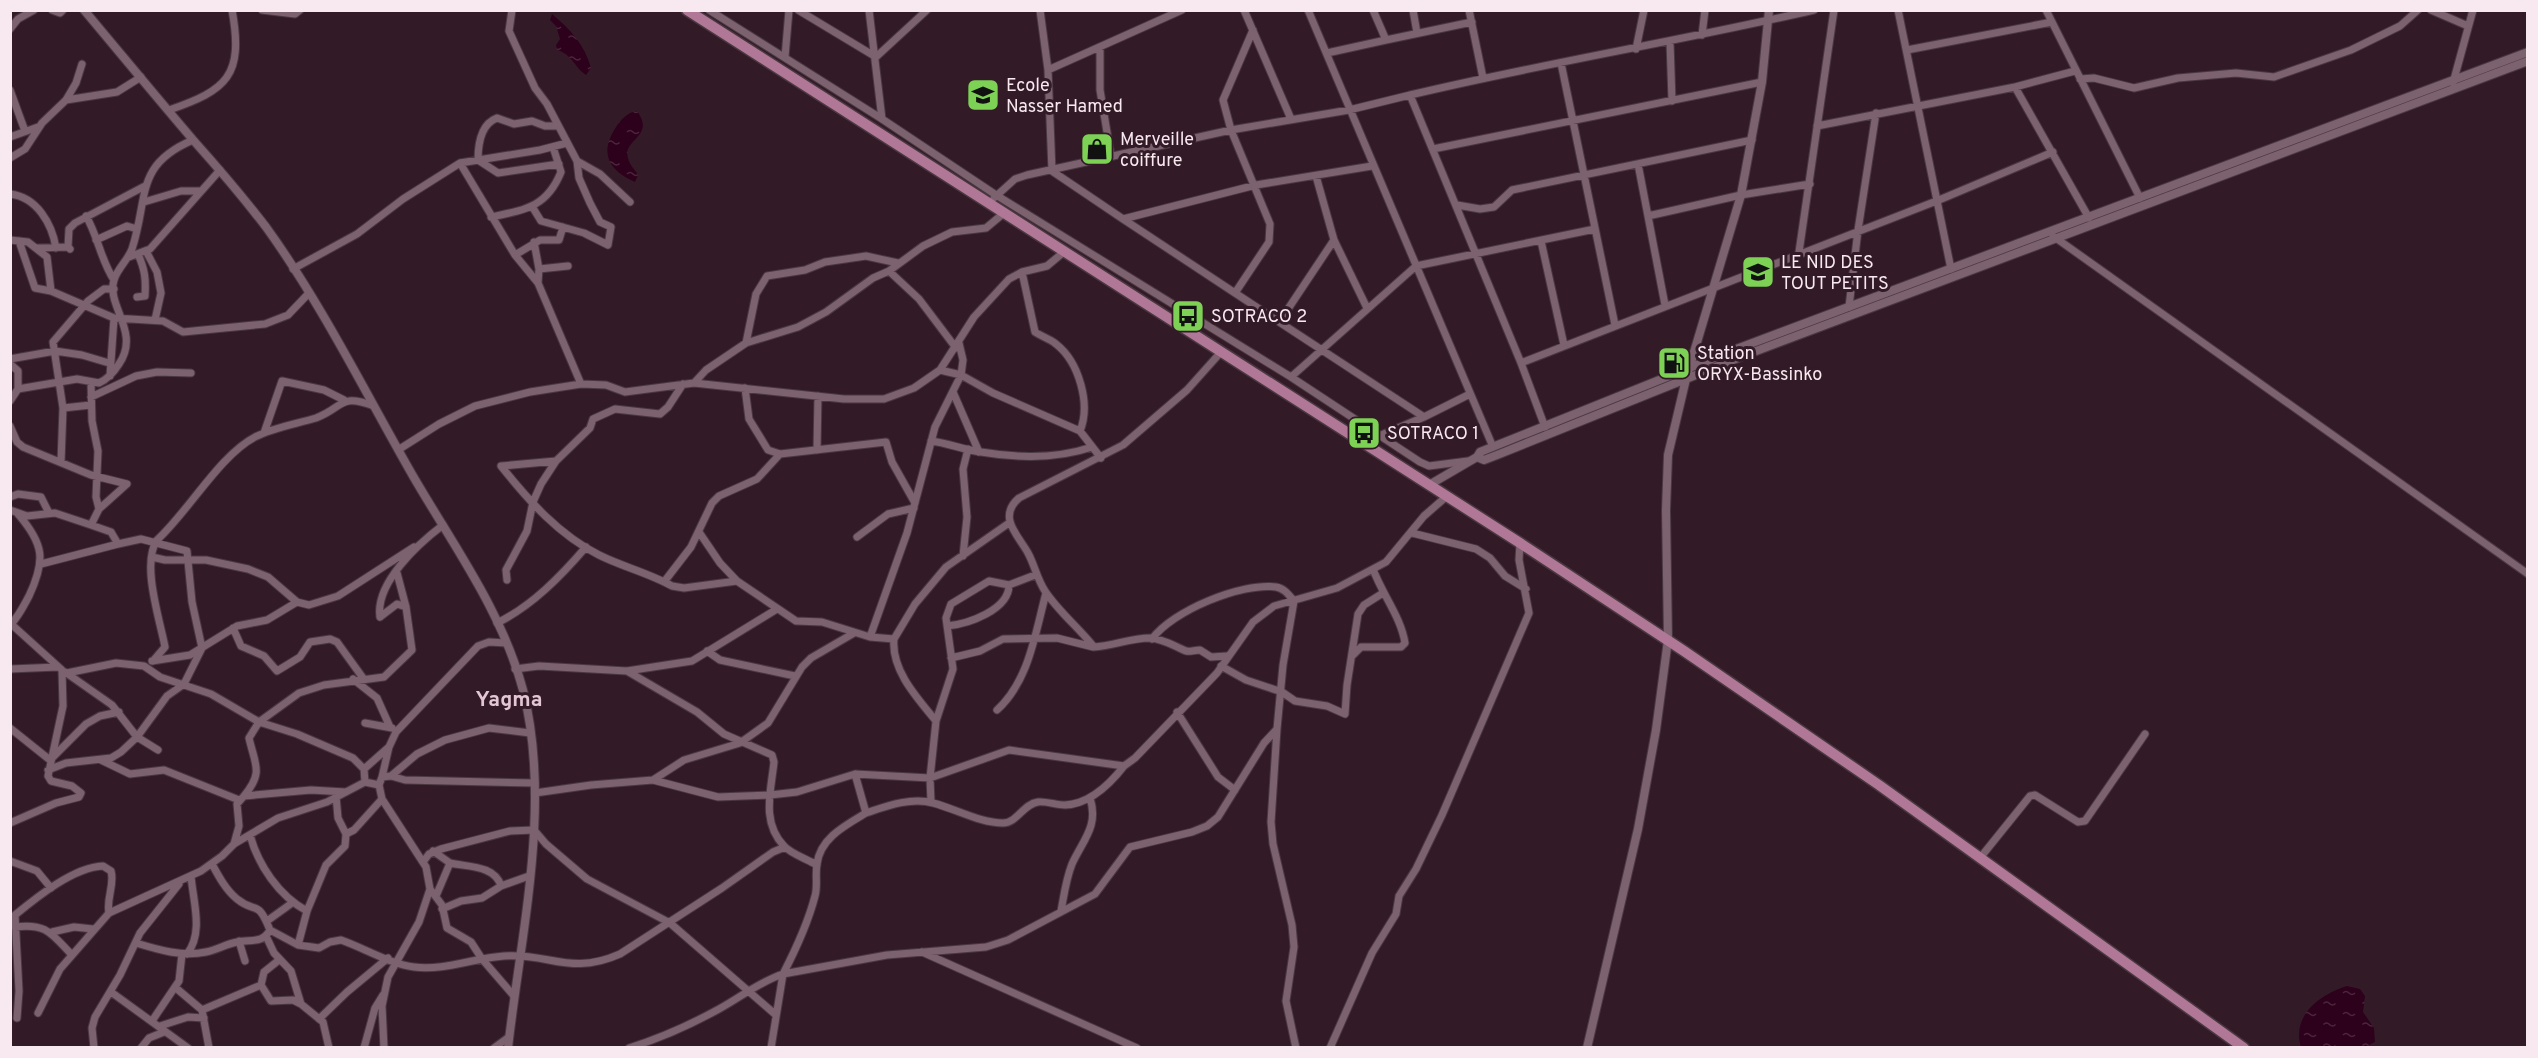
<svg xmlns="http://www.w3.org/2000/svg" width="2538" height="1058" font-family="Overpass,sans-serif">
<defs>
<pattern id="water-ripples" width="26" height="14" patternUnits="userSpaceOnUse" patternTransform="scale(1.5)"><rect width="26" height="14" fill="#2d001c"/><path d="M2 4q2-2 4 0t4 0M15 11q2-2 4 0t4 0" fill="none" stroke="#4c253d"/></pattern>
</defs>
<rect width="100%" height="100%" fill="#321b27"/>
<path fill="url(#water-ripples)" d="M552 14C570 29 585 45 591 68L586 75C575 68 572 54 557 50L556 45 560 39 556 26 550 20Z
M637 111C656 137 622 139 628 158 629 164 635 170 638 175L635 182C608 170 599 153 616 127 621 119 628 112 637 111Z
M2347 986 2360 989 2365 996 2363 1012 2374 1028 2375 1042 2365 1047H2301C2291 1015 2321 994 2347 986Z"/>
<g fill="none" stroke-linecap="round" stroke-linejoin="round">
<g stroke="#4a3841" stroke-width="9">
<path id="minor" d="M52 10 60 13 63 10
M262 10 295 14 300 10
M512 10 509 31 535 88 547 104 577 161 600 174 630 202
M709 10 882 119 996 195 1291 377 1420 462 1429 466 1468 461
M798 10 876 57
M869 10 882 119
M1040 10 1048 70 1182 10
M1244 10 1291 119
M1308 10 1493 447
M1373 10 1386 40 1472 22
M1413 10 1417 33
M1469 10 1483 78
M1814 10C1680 41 1544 63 1410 95L1521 363 1939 200 2053 152
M1898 10 1951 269
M2046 10 2140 198
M2431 10 2468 26
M10 29 18 19 34 10
M1253 30 1223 100 1231 130 1270 224 1269 242 1235 293 1424 417 1470 394
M1702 35 1705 10
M1670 42 1672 101
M1100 47V90L1111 156
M1636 49 1644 10
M1907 50 2052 22
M1327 53 1386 40
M785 57 789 10
M876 57 927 10
M1561 63 1615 325
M1048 70 1052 171 1123 219 1256 185 1372 166
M2080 79 2094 78 2134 88 2178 78 2236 73 2274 77 2351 50 2400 26 2418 10
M2453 83 2473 10
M2015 87 2089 218
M10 90 25 131
M66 100 117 92 141 77
M169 110C227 90 244 76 232 10
M558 126H545L532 121 514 124 497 118C481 124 478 145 478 160L498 173 559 164
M1817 126 2015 87 2075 71
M10 137 38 127
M1433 149 1762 82
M10 158 25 149 42 123 66 100 76 83 82 64
M460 163 515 255 538 283 581 384
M1638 164 1665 305
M1316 176 1334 240 1367 308
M10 194C37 197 52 224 56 248
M994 198 1015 179 1027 175 1231 130 1349 110 1410 95
M144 202 181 191H201
M1457 205 1480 209 1494 207 1512 190 1752 140
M533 208 541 221 584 233 608 245 611 227 600 222 590 203 579 178 577 161
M86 216C98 236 101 261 114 280
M1648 216 1741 195 1810 184
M491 217C525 210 547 207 561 172L553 147
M1123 219 1235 293
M2053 236 2528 574
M10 240 28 242 47 257 51 291
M96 240 127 226 137 229
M19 241 35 288 51 291 114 318 163 321 183 332 265 324 288 315 309 293
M1541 241 1564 345
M534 242 539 269 538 283
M68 247 69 229 75 223 145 186
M37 248 68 247 70 249
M146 251 157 272 161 293 155 320
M1799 252 1834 10
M515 255 540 240H559L563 227
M129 257 150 249 220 170
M293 269 357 234 403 199 460 163 540 150 567 143
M539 269 568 266
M889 271 919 299 956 348
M1022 272 1035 332C1042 337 1049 338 1056 344 1079 362 1091 404 1080 431
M137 297 145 296C146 279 145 270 138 254
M1849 307 1858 230 1876 113
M1280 321 1334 240
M746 343 798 327 826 312 873 278 889 271 923 246 952 232 986 228 1004 213
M1221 352 1187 390 1123 445 1019 498C997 517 1018 535 1028 553 1035 566 1037 579 1045 591 1058 611 1079 628 1094 647 1113 646 1130 638 1150 638 1164 639 1174 646 1186 651 1190 652 1195 650 1200 650L1211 657 1227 656
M10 359 55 351 82 355 109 363
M1521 363 1545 427
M10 364 18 371V389L10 401
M940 370 961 375 993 393 1080 431 1101 458
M110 376 114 318
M1291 377 1416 266 1595 229
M694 383 706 370 746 343 756 294 767 276 805 270 825 262 866 256 898 263
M745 388 749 419 768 450 780 454 886 442 892 462 915 503
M18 389 77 379 99 383C108 379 114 372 119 364 141 332 106 306 114 280 117 269 128 260 132 249 149 197 134 165 193 140
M953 392 979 452
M91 397 136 376 157 372 191 373
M63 408 91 405
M10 426 17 442 23 447 91 475 127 484 99 509
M264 433 282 381 324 390 344 400
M1379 436 1424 417
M931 441C948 443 964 450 981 452 1017 458 1057 459 1092 447
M398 450 439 424 475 406 530 392 581 384 606 385 625 392 694 383 844 399H884L914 388 940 370 974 317 1009 279 1022 272 1047 266 1065 251
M817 450 818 396
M556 461 501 466C529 501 559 535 599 555 623 567 649 573 672 586L684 588 737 581
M61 462 63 408 53 342 88 301 104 289H114
M10 497 18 494 41 497 49 513
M10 510 27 516 55 513 91 525 99 509 96 497 98 451 92 421 91 383
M699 532 720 563 737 581 796 621 822 622 870 637 894 639 915 604 946 567 1009 523
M1412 533 1476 549 1490 558 1505 576 1526 589
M857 537 888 514 914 508
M963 556 967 517 963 469 968 449
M152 557 165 560H206L248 569 268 577 297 602 309 605 338 596 414 547
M41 564 118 544
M507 580 506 570 527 531 533 502 541 484 556 461 590 428 593 419 615 409 660 414 668 407 683 384
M664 582 691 547 712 503 719 496 757 479 780 454
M380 617C375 583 418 544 443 525
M380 617 397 604 406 607
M10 623 62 670 63 706 48 776 51 781 72 786 81 793 79 797 56 803 10 823
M497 623C532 606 561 576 586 547
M11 624C19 616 24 605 29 596 46 560 44 544 18 514
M947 626C968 624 1009 610 1009 585
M233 628 241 646 264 656 277 671 300 657 310 642 330 639 337 642 363 678
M870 637 907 533 935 427 961 375 963 360 959 343
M894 639C891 670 917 698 936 721
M707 651 720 660 795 676
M1353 655 1361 647H1401L1405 643C1401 617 1382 594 1373 569
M951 658 980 651 1003 639 1057 638 1093 647
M152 661 190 655 237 626 267 620 297 602
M153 661 165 647C160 620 141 564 157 540 188 512 220 455 255 437 274 427 296 424 316 418 345 407 338 393 374 406
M1221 666 1246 680 1282 692 1295 701 1327 706 1345 714 1347 685 1358 614 1364 605 1383 593
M10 669 58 667
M515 669 539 666 627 671 692 661 777 609
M627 671 697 712 724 734 772 755 774 762C771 791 761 822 784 846 791 854 807 859 817 865
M65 672 112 705 137 737 158 750
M67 673 116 663 144 666 160 677 211 694 259 722 297 734 353 758 364 769
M353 679 377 698 390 727
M997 710C1029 681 1035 634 1046 593
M1177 712 1218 777 1235 790
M365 723 392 728
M10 728 50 760 86 724 100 716 119 712
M1277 729 1271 822 1273 844 1292 925 1294 947 1286 1001 1296 1048
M101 760 130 774 164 770 239 800
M48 770 66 763 111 758 121 752 137 737 167 696 184 684 202 648 192 602 187 551 141 539 118 544 111 532 91 525
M391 776 405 780 535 783
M382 777 389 747 396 732 478 646 489 642 506 643
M653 780 684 760 740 743 768 723 802 667 811 658 854 633
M379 785 365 782 364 769 389 747
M535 793 591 785 653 780 718 797 770 795 797 792 855 774 930 778 1009 750 1124 766 1135 758 1217 673 1253 622 1274 606 1337 588 1386 562 1424 516 1447 496
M244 796C264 772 255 765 249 738L259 722 299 693 324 685 384 677 412 650 406 607 397 573
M931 802 930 778 936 721 953 669 946 618 951 604 989 581 1009 585 1035 575
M866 813C887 806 911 797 933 803 956 809 980 823 1003 823 1017 823 1023 804 1038 802 1046 801 1056 805 1065 805 1090 804 1110 784 1124 766
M346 834 354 830 382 799
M250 835C258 865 279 896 307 911
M234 844 239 826 237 804 244 796 311 790 345 792
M433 851 450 863 436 896
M1980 858 2030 796 2035 795 2078 822 2085 821 2145 734
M10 861 37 871 51 888
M423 862 429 854 441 849 510 831 534 830 546 844 587 879 670 923 776 1015
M450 863C467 867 495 865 501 886
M442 909 461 901 482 898 501 886 529 876
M1061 911C1064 895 1066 879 1072 864 1083 840 1099 826 1090 798
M267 921 292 903
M15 927C46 923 51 933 71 954
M270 930 298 945 319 948 330 942 341 940C364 948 390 964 414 967 444 971 474 958 504 956 551 953 570 976 620 954L722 888 773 852 785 847
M52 932 74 927 93 929
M266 936 274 953 291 971 301 1004
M239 941 245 961
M136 943C159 950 182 957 206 952 217 950 226 944 237 942 251 939 262 944 270 930 257 898 257 915 237 899 226 890 219 877 212 864
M298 945 307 911 326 865 345 846 346 834 338 818 336 796
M922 952 1137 1048
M187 954C204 933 193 901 191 876
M261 985 271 1001 293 1000 301 1004 323 1022 329 1048
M176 988 202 1010 209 1048
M111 992 188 1048
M514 996 482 959 471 942 447 928 442 905 430 889 426 867 382 799 379 785 382 777 391 776 417 754 445 740 489 728 530 733
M202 1010 261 985 264 972 279 960
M38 1013 60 969 109 913 201 871 222 856 234 844 278 818 327 802 365 782
M17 1018 19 991 15 915C37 897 74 867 103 866L111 871C115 885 106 898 109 913
M319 1019 347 992 388 958
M152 1021 179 981 182 954
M160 1026 188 1017 204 1018
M94 1048 92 1028 95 1017 120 975 140 933 179 884
M141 1048 149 1038 164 1032
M364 1048 375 1008 383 995
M384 1048 382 1006 388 977 419 922 430 889
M494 1048 509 1037
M629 1048C661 1038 690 1025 719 1009 741 997 759 982 783 974 796 949 808 923 815 896 818 886 815 875 817 864 820 838 846 825 866 813L855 774
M771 1048 783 974 887 955 986 947 1008 940 1095 894 1130 847 1192 832 1207 826 1218 817 1264 743 1277 729 1283 665 1294 601C1289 595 1284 588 1276 587 1242 582 1172 611 1152 639
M1330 1048 1372 953 1396 914 1399 896 1416 869 1442 815 1529 613 1519 560 1520 543"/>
</g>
<g stroke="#4a3841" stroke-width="10">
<path id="tertiary" d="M84 10C121 54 157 98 194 141 219 169 243 197 266 227 321 303 366 394 413 476 453 545 502 611 523 690 552 805 521 932 508 1048
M1477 457 1484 460 1497 455 1743 356 2528 61
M1429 485 1477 457 1480 452 1739 348 2528 52
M1587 1048 1638 829 1656 730 1668 640 1666 510 1668 455 1686 379 1741 195 1762 82 1769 10"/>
</g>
<g stroke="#4a3841" stroke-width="13">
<path id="primary" d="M687 10 1520 543 1684 651 1879 785 2244 1048"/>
</g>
<use href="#minor" stroke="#7c616e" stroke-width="7"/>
<use href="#tertiary" stroke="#7c616e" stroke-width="8"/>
<use href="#primary" stroke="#b07896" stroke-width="10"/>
</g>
<defs>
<g id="school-square" transform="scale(1.725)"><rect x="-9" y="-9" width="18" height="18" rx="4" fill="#7dd154" stroke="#321b27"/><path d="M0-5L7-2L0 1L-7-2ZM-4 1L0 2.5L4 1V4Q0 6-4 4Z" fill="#111"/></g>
<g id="shop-square" transform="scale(1.725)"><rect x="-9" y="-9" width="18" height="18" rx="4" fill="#7dd154" stroke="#321b27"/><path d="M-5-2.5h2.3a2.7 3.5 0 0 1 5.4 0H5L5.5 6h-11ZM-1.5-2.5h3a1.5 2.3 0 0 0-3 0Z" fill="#111"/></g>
<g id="bus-square" transform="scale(1.725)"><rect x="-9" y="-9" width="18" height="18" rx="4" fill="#7dd154" stroke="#321b27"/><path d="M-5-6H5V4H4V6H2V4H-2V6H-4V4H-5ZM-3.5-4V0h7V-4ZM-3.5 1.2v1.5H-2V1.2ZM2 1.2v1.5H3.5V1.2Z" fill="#111"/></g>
<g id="fuel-square" transform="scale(1.725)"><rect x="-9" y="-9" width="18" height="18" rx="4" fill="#7dd154" stroke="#321b27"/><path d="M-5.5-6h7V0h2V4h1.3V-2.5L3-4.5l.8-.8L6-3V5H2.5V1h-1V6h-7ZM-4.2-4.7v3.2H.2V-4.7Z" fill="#111"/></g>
</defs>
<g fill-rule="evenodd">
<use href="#school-square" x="983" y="95"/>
<use href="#shop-square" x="1097" y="149"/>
<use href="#school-square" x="1758" y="272"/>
<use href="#bus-square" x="1188" y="316"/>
<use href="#fuel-square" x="1674" y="363"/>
<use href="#bus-square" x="1364" y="433"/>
</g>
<g text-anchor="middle" stroke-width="6" stroke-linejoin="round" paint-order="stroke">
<g font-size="18" fill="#f8e8f0" stroke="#321b27" text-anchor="start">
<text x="1006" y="91">Ecole<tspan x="1006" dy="21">Nasser Hamed</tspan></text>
<text x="1120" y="145">Merveille<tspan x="1120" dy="21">coiffure</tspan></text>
<text x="1781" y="268">LE NID DES<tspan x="1781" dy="21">TOUT PETITS</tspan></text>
<text x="1211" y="322">SOTRACO 2</text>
<text x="1697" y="359">Station<tspan x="1697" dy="21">ORYX-Bassinko</tspan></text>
<text x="1387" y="439">SOTRACO 1</text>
</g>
<g font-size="21" font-weight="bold" fill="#e3c5d4" stroke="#321b27">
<text x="509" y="706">Yagma</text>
</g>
</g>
<rect width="2538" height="1058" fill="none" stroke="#f8e8f0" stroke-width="24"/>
</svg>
